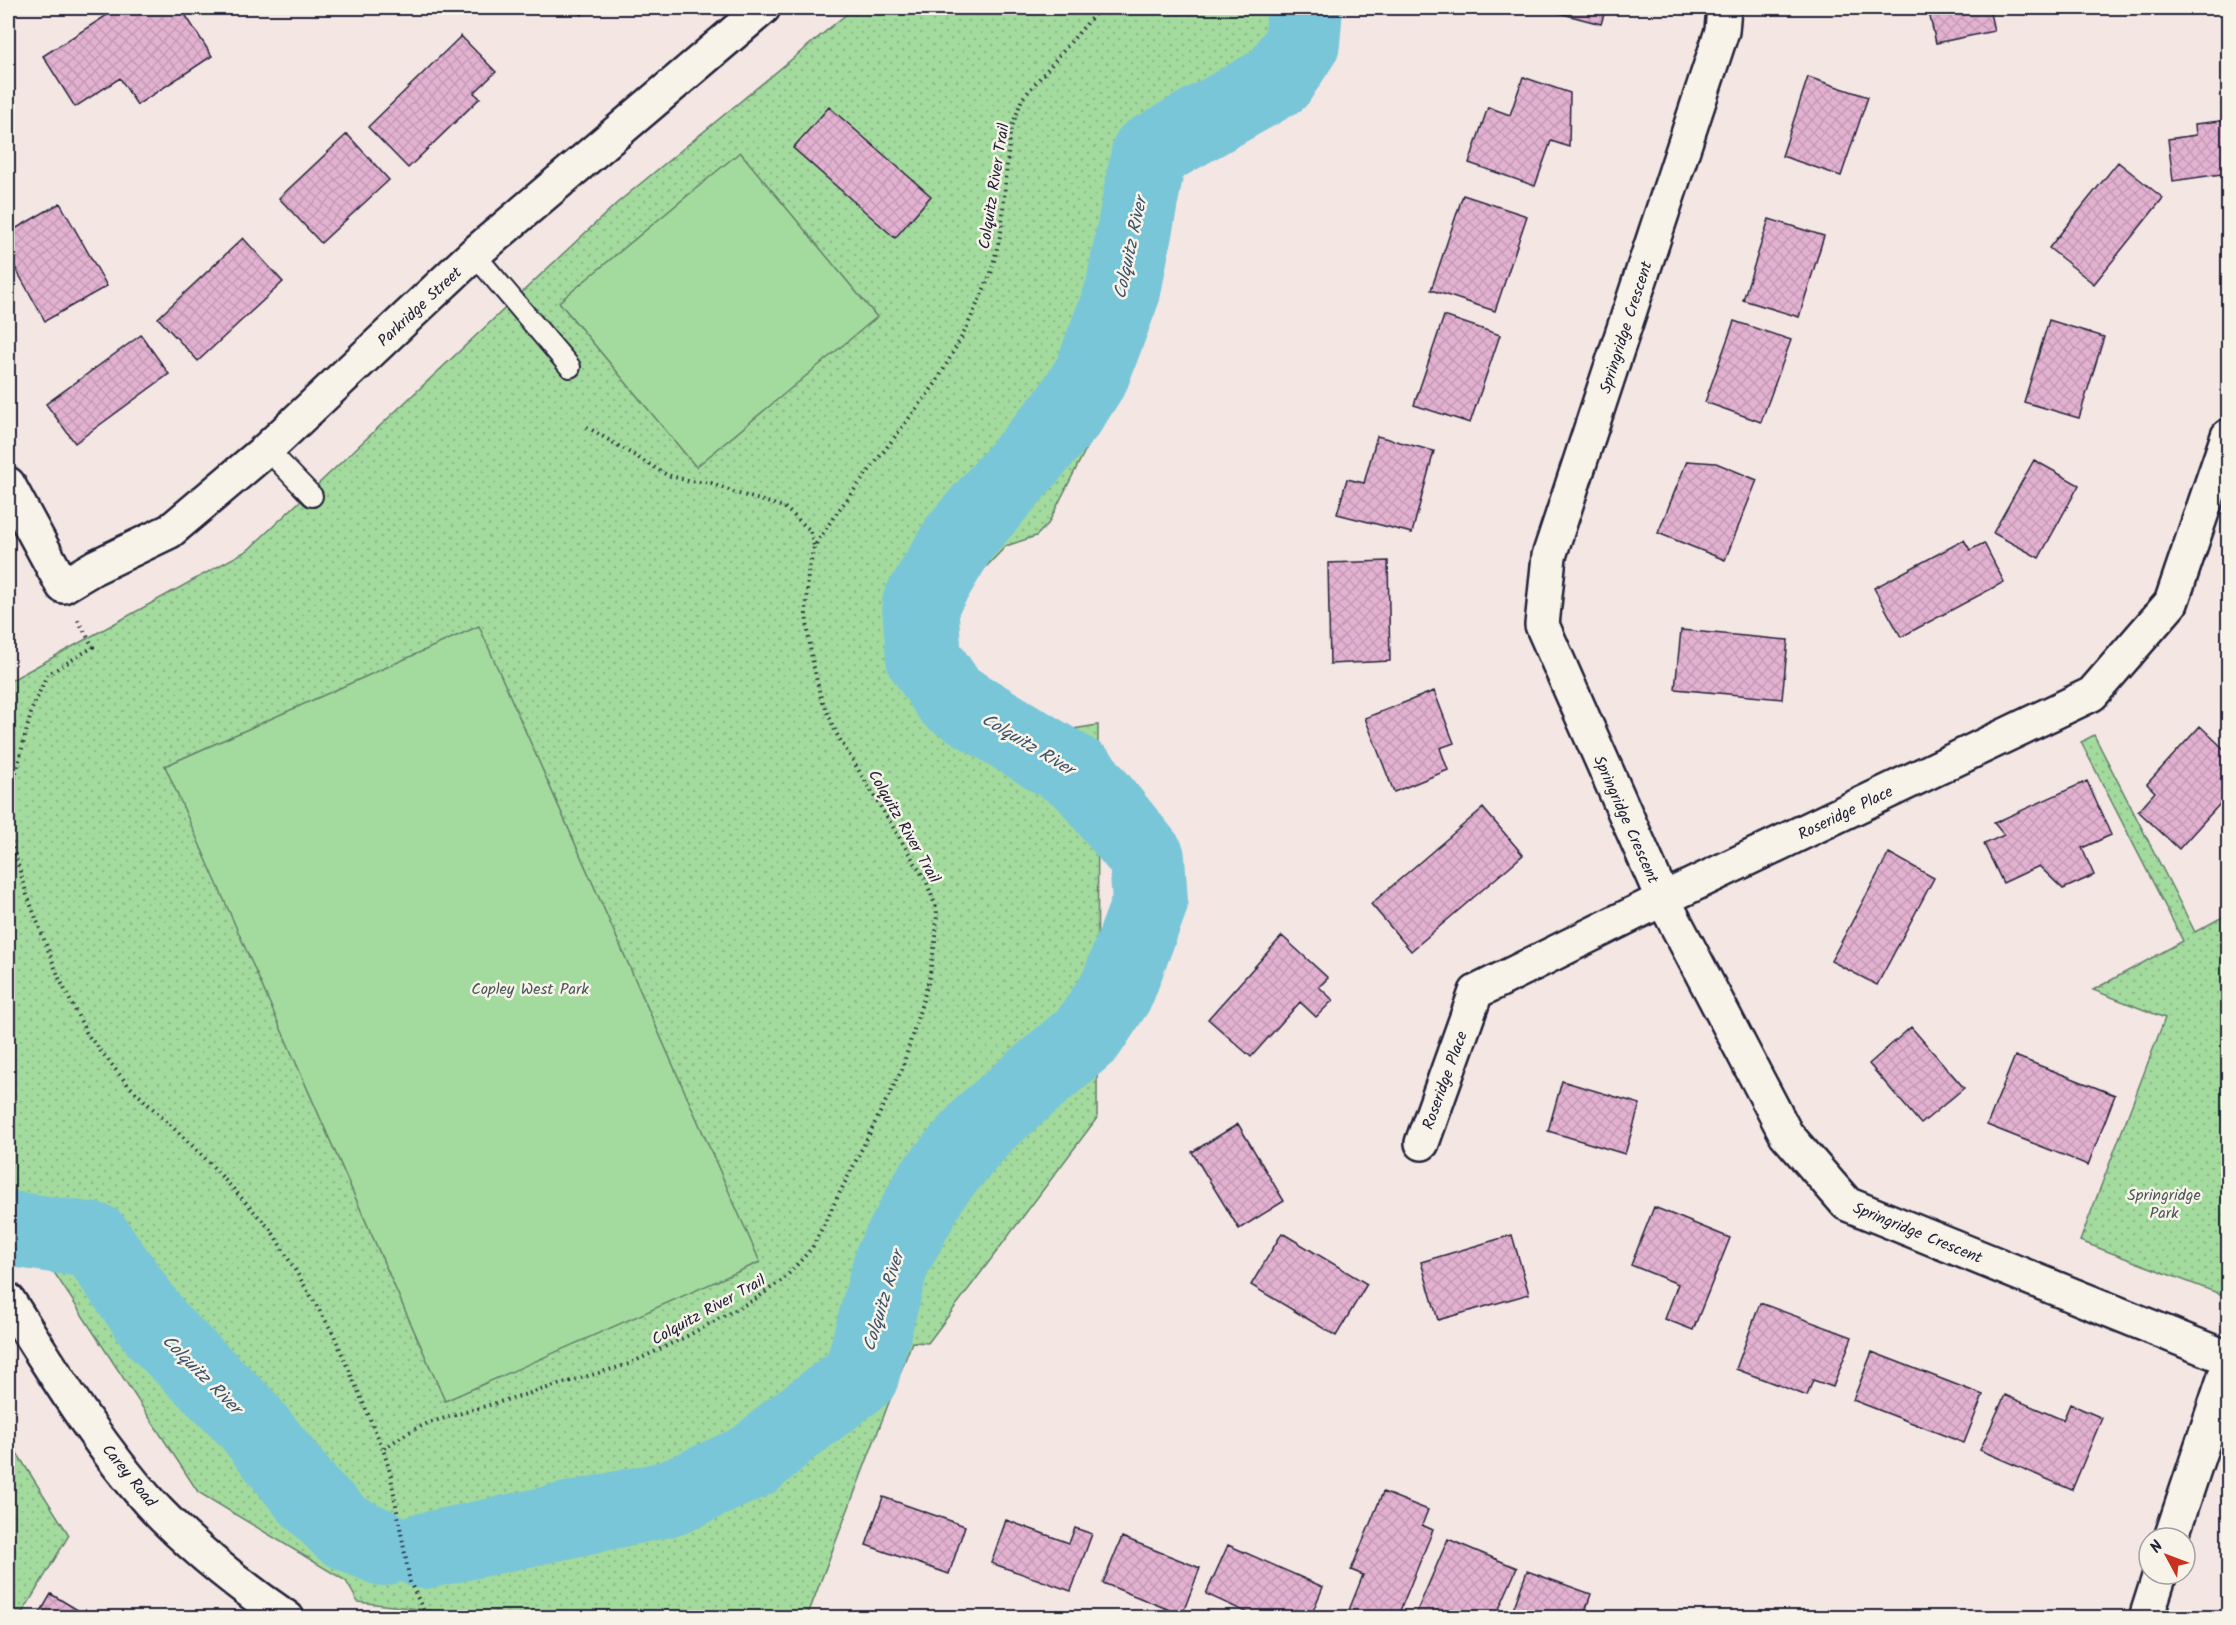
<svg xmlns="http://www.w3.org/2000/svg" width="2236" height="1625" font-family="Kalam,sans-serif">
<defs>
<pattern id="grass-dots" width="8" height="8" patternUnits="userSpaceOnUse" patternTransform="scale(1.5)"><rect width="8" height="8" fill="#a3da9d"/><path d="M2 2h.1M6 6h.1" fill="none" stroke="#8cbb88" stroke-width="1.8" stroke-linecap="round"/></pattern>
<pattern id="building-cross-hatch" width="8" height="8" patternUnits="userSpaceOnUse" patternTransform="scale(1.5)"><rect width="8" height="8" fill="#e4b2d1"/><path d="M0 0l8 8M0 8l8-8" fill="none" stroke="#c399b4"/></pattern>
</defs>
<rect width="100%" height="100%" fill="#f3e6e3"/>
<filter id="ink" filterUnits="userSpaceOnUse"><feTurbulence type="fractalNoise" baseFrequency=".0167" numOctaves="2"/><feDisplacementMap in="SourceGraphic" scale="12" xChannelSelector="R" yChannelSelector="G"/><feConvolveMatrix kernelMatrix="1 2 1 2 8 2 1 2 1" color-interpolation-filters="sRGB"/></filter>
<g filter="url(#ink)">
<path fill="url(#grass-dots)" stroke="#627e6c" stroke-width="1.5" d="M854 8H1279C1281 18 1284 29 1283 39 1279 71 1251 85 1225 98 1217 102 1209 107 1200 110 1175 119 1157 115 1145 143 1137 160 1138 211 1141 229 1142 238 1147 247 1146 256 1145 272 1138 288 1138 305L1096 429 1048 524 1036 536 1006 546 984 569 952 612 942 650 953 677 993 705 1021 731 1030 736 1098 725 1097 1118 928 1343 912 1342 807 1617 495 1618 358 1602 346 1581 198 1492 8 1202V682L248 550 617 203Z
M2094 735 2195 932 2228 914V1297L2080 1241 2165 1018 2093 990 2183 941 2081 742Z
M8 1439 69 1535 20 1617H8Z"/>
<path fill="#a3da9d" stroke="#627e6c" stroke-width="1.5" d="M740 152 877 317 696 467 559 302Z
M479 626 760 1262 445 1401 165 766Z"/>
<g fill="none" stroke-linecap="round" stroke-linejoin="round">
<path stroke="#7ac6d9" stroke-width="76" d="M12 1229 95 1241 159 1332 246 1417 307 1494 343 1530 383 1548
M423 1551 672 1498 755 1460 788 1431 861 1376 892 1260 932 1185 986 1122 1088 1034 1117 990 1150 902 1147 858 1082 777 950 697 924 658 920 604 960 537 1068 412 1092 374 1123 291 1149 153 1278 80 1302 43 1305 8"/>
</g>
<path fill="url(#building-cross-hatch)" stroke="#22223b" stroke-width="1.5" d="M118 8H181L212 56 137 105 120 78 75 107 43 56Z
M574 8H588L582 15Z
M1540 8H1606L1601 24Z
M1928 8H1989L1994 31 1936 43Z
M2033 8H2085L2034 14Z
M461 36 496 72 474 93 480 98 408 168 368 127Z
M1523 77 1570 93 1569 147 1551 141 1535 186 1469 163 1488 107 1510 115Z
M1808 77 1868 97 1841 176 1782 156Z
M829 107 931 196 895 238 793 148Z
M2228 120V173L2173 181 2168 139 2196 135 2195 124Z
M347 134 389 180 321 243 279 198Z
M2118 162 2163 198 2094 284 2049 248Z
M1463 195 1527 216 1495 311 1431 290Z
M60 203 107 286 45 321 8 255V233Z
M1769 219 1824 236 1799 317 1743 300Z
M243 238 283 282 198 361 158 318Z
M1444 316 1500 335 1470 423 1414 405Z
M2049 320 2104 337 2079 418 2024 402Z
M1734 321 1791 340 1761 422 1705 402Z
M141 335 169 374 75 443 46 404Z
M1377 436 1434 451 1412 533 1337 514 1347 479 1364 483Z
M2034 460 2079 485 2039 558 1993 533Z
M1687 461 1716 463 1757 480 1725 560 1658 533Z
M1964 540 1970 550 1984 543 2004 582 1901 637 1874 588Z
M1388 561 1390 661 1330 664 1328 563Z
M1681 630 1788 640 1782 699 1675 689Z
M1434 691 1454 743 1440 748 1448 770 1394 792 1365 718Z
M2200 726 2228 753V795L2179 849 2138 811 2155 792 2147 784Z
M2087 781 2111 835 2082 848 2094 875 2063 889 2039 866 2003 883 1984 844 2004 835 1994 823Z
M1483 808 1523 855 1411 951 1371 904Z
M1889 853 1934 878 1877 985 1831 961Z
M1282 936 1328 978 1319 987 1333 1000 1316 1017 1300 1002 1251 1057 1208 1019Z
M1911 1027 1964 1088 1921 1124 1869 1064Z
M2015 1056 2115 1095 2088 1165 1987 1125Z
M1562 1081 1640 1104 1625 1154 1548 1131Z
M1238 1124 1284 1201 1239 1229 1192 1152Z
M1654 1207 1730 1238 1693 1330 1665 1319 1678 1284 1631 1265Z
M1282 1233 1367 1284 1336 1336 1251 1285Z
M1512 1235 1529 1294 1438 1320 1421 1262Z
M1760 1303 1852 1337 1833 1387 1813 1380 1807 1396 1736 1369Z
M1872 1352 1983 1395 1964 1443 1853 1400Z
M2005 1395 2063 1420 2070 1404 2102 1418 2072 1490 1980 1450Z
M1383 1492 1428 1510 1422 1525 1433 1530 1397 1618H1354L1347 1615 1363 1575 1351 1570Z
M883 1497 965 1526 949 1574 866 1545Z
M1006 1520 1069 1543 1075 1528 1092 1534 1071 1591 991 1563Z
M1122 1537 1200 1568 1182 1615 1103 1583Z
M1448 1539 1517 1568 1495 1618H1414Z
M1228 1545 1323 1587 1310 1618H1259L1206 1594Z
M1527 1571 1591 1594 1583 1618H1510Z
M51 1594 91 1618H37Z"/>
<g fill="none" stroke-linecap="round" stroke-linejoin="round">
<g stroke="#22223b" stroke-width="24">
<path id="service" d="M474 254 570 367
M267 449 312 496"/>
</g>
<g stroke="#22223b" stroke-width="38">
<path id="minor" d="M1724 8 1722 31 1549 556 1542 625 1663 899 1786 1134 1847 1204 2228 1358
M8 484 63 586 95 567 170 531 267 449 474 254 763 8
M1422 1143 1476 992 1663 899 2092 694 2171 603 2228 436
M2171 1538 2228 1367
M2146 1618 2160 1574"/>
</g>
<g stroke="#22223b" stroke-width="38">
<path id="tertiary" d="M8 1300C52 1369 95 1442 150 1503 189 1545 239 1585 287 1618"/>
</g>
<path stroke="#22223b" stroke-width="4" stroke-dasharray="1.5 4.5" stroke-linecap="butt" d="M587 427 667 475 689 481 711 483 736 493 784 507 810 530 814 546
M78 620 93 647 47 675 32 709 14 780 8 831 27 895 59 978 87 1034 128 1085 204 1157 271 1230 333 1333 383 1449
M432 1618 423 1609 410 1582 390 1472 383 1449 407 1433 428 1423 629 1364 687 1336 757 1298 785 1278 812 1248 902 1069 929 980 936 936 937 910 927 883 836 733 820 695 811 654 806 614 808 573 814 547 835 515 936 383 966 329 991 273 1001 232 1010 132 1022 99 1100 8"/>
<use href="#service" stroke="#f7f3e8" stroke-width="20"/>
<use href="#minor" stroke="#f7f3e8" stroke-width="33"/>
<use href="#tertiary" stroke="#f7f3e8" stroke-width="33"/>
</g>
</g>
<g text-anchor="middle" stroke-width="5" stroke-linejoin="round" paint-order="stroke">
<g font-size="16" fill="#22223b" stroke="#f7f3e8">
<text transform="translate(993 186) rotate(-81)" y="6">Colquitz River Trail</text>
<text transform="translate(419 306) rotate(-43)" y="6">Parkridge Street</text>
<text transform="translate(1625 327) rotate(-72)" y="6">Springridge Crescent</text>
<text transform="translate(1845 812) rotate(-26)" y="6">Roseridge Place</text>
<text transform="translate(1627 819) rotate(66)" y="6">Springridge Crescent</text>
<text transform="translate(905 826) rotate(60)" y="6">Colquitz River Trail</text>
<text transform="translate(1444 1080) rotate(-70)" y="6">Roseridge Place</text>
<text transform="translate(1918 1232) rotate(22)" y="6">Springridge Crescent</text>
<text transform="translate(708 1309) rotate(-29)" y="6">Colquitz River Trail</text>
<text transform="translate(130 1475) rotate(51)" y="6">Carey Road</text>
</g>
<g font-size="16" fill="#495958" stroke="#f7f3e8">
<text x="530" y="994">Copley West Park</text>
<text x="2164" y="1200">Springridge<tspan x="2164" dy="18">Park</tspan></text>
</g>
<g font-size="18" font-style="italic" fill="#3c536a" stroke="#f7f3e8">
<text transform="translate(1130 248) rotate(-78)" y="6">Colquitz River</text>
<text transform="translate(1028 744) rotate(31)" y="6">Colquitz River</text>
<text transform="translate(883 1301) rotate(-73)" y="6">Colquitz River</text>
<text transform="translate(202 1374) rotate(45)" y="6">Colquitz River</text>
</g>
</g>
<rect width="2236" height="1625" fill="none" stroke="#f7f3e8" stroke-width="30"/>
<rect x="15" y="15" width="2206" height="1595" fill="none" stroke="#22223b" stroke-width="2" filter="url(#ink)"/>
<g transform="translate(2167 1556) rotate(311)"><circle r="28" fill="#f7f3e8" stroke="#a29fa3" stroke-width="1.5"/>
<path d="M0-4.5L10 22L0 15L-10 22Z" fill="#c8321e"/>
<text y="-9" font-size="16" font-weight="bold" text-anchor="middle" fill="#22223b">N</text>
</g>
</svg>
